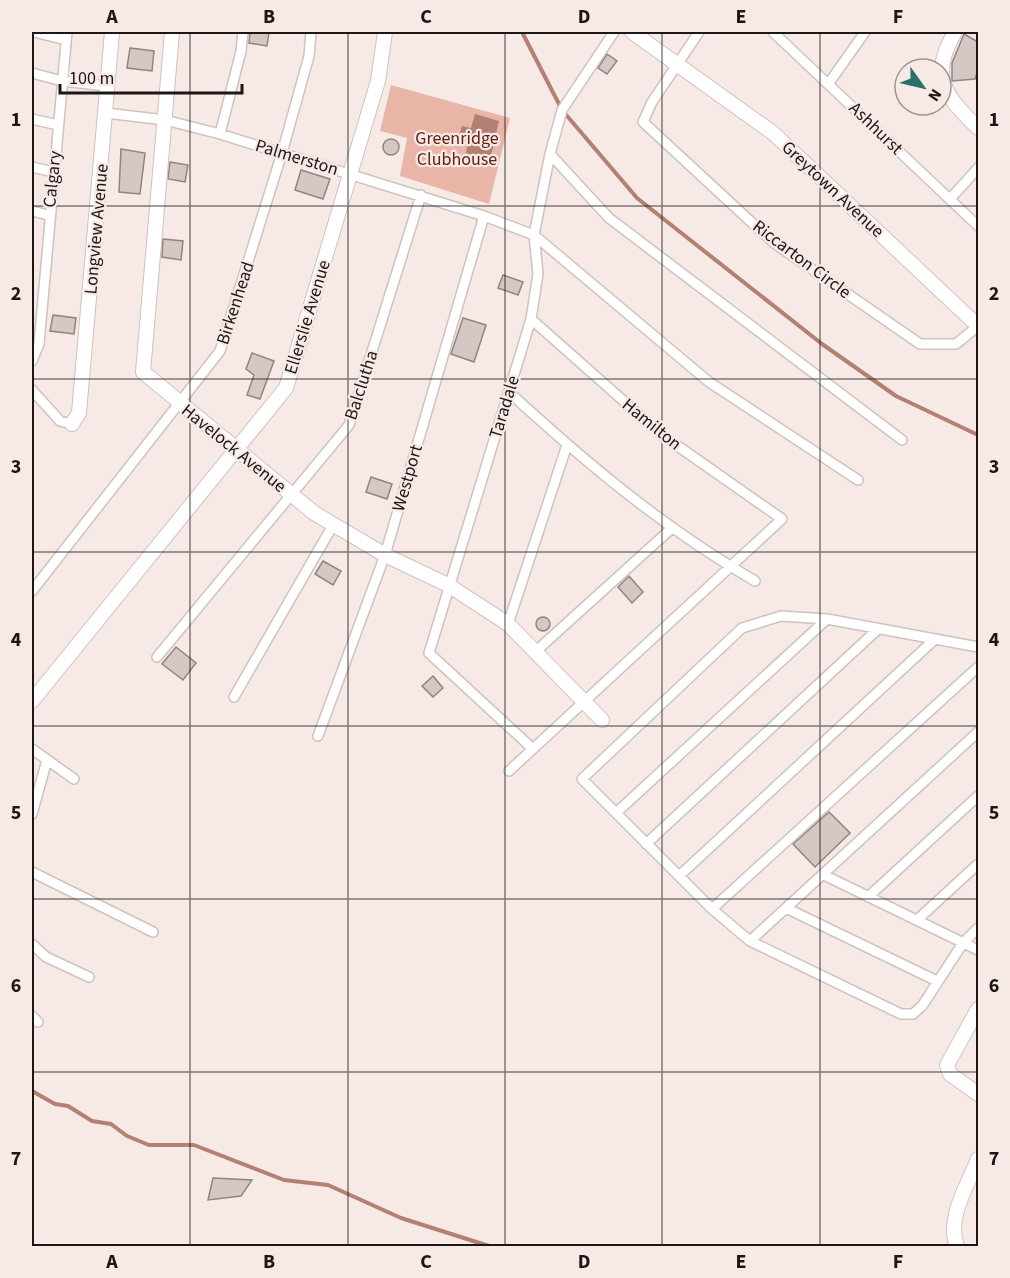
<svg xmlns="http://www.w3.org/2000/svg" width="1010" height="1278" font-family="'Source Sans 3',sans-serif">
<rect width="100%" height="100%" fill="#f7eae6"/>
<path fill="#e9b5a7" d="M391 85 510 118 489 204 400 176 407 138 380 131Z"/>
<path fill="#b38073" d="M475 114 499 121 490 160 466 153 468 142 458 139 462 126 471 128Z"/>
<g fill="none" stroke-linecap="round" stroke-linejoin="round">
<path stroke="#b38073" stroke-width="4" d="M522 32 562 110 637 198 822 344 896 396 978 435
M32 1091 55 1104 68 1106 92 1121 111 1124 127 1136 149 1145H194L284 1180 328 1185 401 1218 489 1246"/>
</g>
<path fill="#d5c8c4" stroke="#908481" stroke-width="1.5" d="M250 32H269L267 46 249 43Z
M964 34 978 42V69L975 79 952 81V63Z
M130 48 154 51 152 71 127 68Z
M607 54 617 61 607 74 598 68Z
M383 147a8 8 0 1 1 16 0a8 8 0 1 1-16 0Z
M121 149 145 153 140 194 119 192Z
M170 162 188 165 185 182 168 179Z
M301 170 330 179 323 199 295 190Z
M163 239 183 241 181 260 162 257Z
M503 275 523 282 518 295 498 288Z
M53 315 76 318 74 334 50 331Z
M463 318 486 325 474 362 451 354Z
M252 353 274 361 260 399 247 395 254 375 246 369Z
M371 477 392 484 387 499 366 492Z
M323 561 341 571 333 585 315 574Z
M629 576 643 592 632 603 618 587Z
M536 624a7 7 0 1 1 14 0a7 7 0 1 1-14 0Z
M176 647 196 663 183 680 162 664Z
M433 676 443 688 433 697 422 686Z
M829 812 850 833 815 867 793 844Z
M213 1178 252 1180 241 1196 208 1200Z"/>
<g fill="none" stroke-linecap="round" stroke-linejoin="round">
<g stroke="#cfc2bf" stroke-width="12">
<path id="street" d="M34 32 66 40
M699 32 652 102 643 122 774 243 920 344H956L978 326
M773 32 978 226
M32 73 62 81 107 86
M829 83 865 32
M106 113 165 120 220 134 484 216 534 235 709 382 858 480
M32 119 58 125
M220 134 241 51 243 32
M550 154 609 218 902 440
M32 167 53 172
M950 199 978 168
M32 211 48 215
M32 361 39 344 67 32
M32 390 60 421 72 424
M509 392C585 462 665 529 755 581
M32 591 220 351 282 153 309 56 311 32
M508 624 567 445
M978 647 827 619 781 616 742 628 582 779 712 909 750 941 901 1014H913L922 1006 963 943 978 928
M535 652 672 528
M157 657 349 425 421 195
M234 697 333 525
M318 736 385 555 484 216
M32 749 74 779
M533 749 429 653 531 319 538 274 534 235 550 154 562 110 614 32
M509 771 782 519 662 435 531 319
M616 813 827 619
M32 814 47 760
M646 844 877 630
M32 872 153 932
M824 875 978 950
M679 876 934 640
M868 897 978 796
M786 908 937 981
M712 909 978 667
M917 920 978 864
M750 941 978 732
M32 944 46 957 89 977
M32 1016 38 1022"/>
</g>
<g stroke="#cfc2bf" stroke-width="16">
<path id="secondary" d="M172 32 143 372 314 513 385 555 448 585 508 624 602 720
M632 32 773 133 978 326
M955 32C929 76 944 95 978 128
M72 424 79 413 112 32
M32 701 286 388 378 81 385 32
M978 1009 947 1065 950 1074 978 1094
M957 1246C946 1218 968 1185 978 1159"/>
</g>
<use href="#street" stroke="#fff" stroke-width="9"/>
<use href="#secondary" stroke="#fff" stroke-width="14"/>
</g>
<path fill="none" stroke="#1c1716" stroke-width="1.5" stroke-opacity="0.55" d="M190 32V1246M348 32V1246M505 32V1246M662 32V1246M820 32V1246M32 206H978M32 379H978M32 552H978M32 726H978M32 899H978M32 1072H978"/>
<g text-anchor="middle" stroke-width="4.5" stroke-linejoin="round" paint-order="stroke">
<g font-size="18" fill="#1c1716" stroke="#f7eae6">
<text transform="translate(876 128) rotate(44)" y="6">Ashhurst</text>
<text transform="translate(297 157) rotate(17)" y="6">Palmerston</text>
<text transform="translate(52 179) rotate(-84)" y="6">Calgary</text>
<text transform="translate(833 189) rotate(43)" y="6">Greytown Avenue</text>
<text transform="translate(96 229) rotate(-85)" y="6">Longview Avenue</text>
<text transform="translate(802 259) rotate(37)" y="6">Riccarton Circle</text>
<text transform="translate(235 303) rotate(-72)" y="6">Birkenhead</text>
<text transform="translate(307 317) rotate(-73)" y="6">Ellerslie Avenue</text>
<text transform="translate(361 385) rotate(-72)" y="6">Balclutha</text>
<text transform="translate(504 407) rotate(-73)" y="6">Taradale</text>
<text transform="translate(652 424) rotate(39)" y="6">Hamilton</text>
<text transform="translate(234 448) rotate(39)" y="6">Havelock Avenue</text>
<text transform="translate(407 478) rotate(-74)" y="6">Westport</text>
</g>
<g font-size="18" fill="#612111" stroke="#f7eae6">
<text x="457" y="144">Greenridge<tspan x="457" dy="21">Clubhouse</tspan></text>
</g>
</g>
<rect width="1010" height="1278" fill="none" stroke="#f7eae6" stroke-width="66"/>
<g transform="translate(923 87) rotate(124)"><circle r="28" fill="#f7eae6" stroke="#9f9693" stroke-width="1.5"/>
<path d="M0-4.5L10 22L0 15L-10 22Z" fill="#287069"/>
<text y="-9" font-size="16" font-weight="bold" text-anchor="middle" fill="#1c1716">N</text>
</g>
<path d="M60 84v9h182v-9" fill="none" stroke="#1c1716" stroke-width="3"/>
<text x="69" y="84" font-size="18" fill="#1c1716" stroke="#f7eae6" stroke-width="4.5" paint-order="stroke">100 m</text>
<rect x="33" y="33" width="944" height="1212" fill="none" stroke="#1c1716" stroke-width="2"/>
<g font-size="20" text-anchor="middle" font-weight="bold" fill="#1c1716">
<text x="112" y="23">A</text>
<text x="269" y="23">B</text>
<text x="426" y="23">C</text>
<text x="584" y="23">D</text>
<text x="741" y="23">E</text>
<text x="898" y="23">F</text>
<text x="16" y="126">1</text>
<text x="994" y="126">1</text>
<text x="16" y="300">2</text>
<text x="994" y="300">2</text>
<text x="16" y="473">3</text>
<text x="994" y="473">3</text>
<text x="16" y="646">4</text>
<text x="994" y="646">4</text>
<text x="16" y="819">5</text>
<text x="994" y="819">5</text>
<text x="16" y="992">6</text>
<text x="994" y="992">6</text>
<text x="16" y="1165">7</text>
<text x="994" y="1165">7</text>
<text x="112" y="1268">A</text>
<text x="269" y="1268">B</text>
<text x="426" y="1268">C</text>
<text x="584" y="1268">D</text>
<text x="741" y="1268">E</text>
<text x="898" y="1268">F</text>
</g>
</svg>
